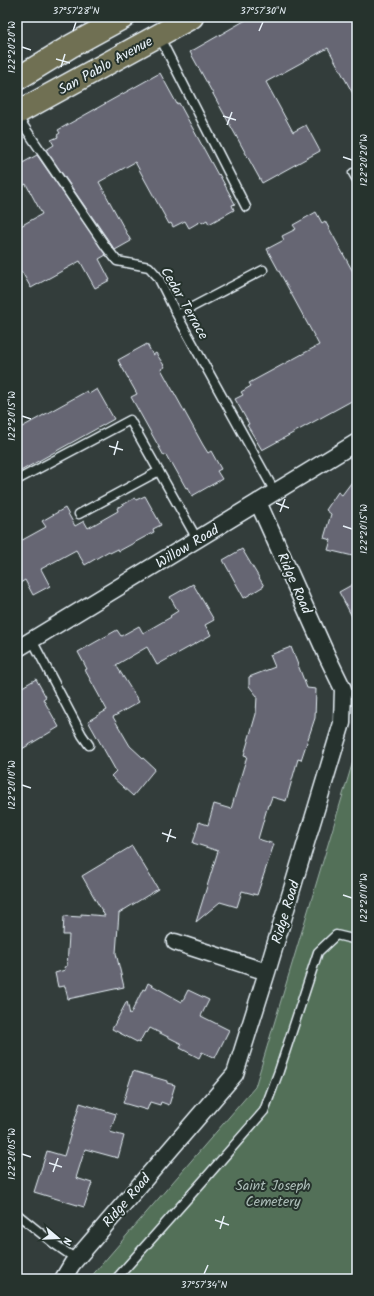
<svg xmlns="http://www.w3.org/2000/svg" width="374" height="1296" font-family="Kalam,sans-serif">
<rect width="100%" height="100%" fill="#333d3b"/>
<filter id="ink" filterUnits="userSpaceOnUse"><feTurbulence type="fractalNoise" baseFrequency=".025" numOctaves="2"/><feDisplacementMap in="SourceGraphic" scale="8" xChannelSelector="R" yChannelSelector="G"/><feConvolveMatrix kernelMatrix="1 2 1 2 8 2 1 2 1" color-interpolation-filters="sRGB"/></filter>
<g filter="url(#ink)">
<path fill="#527058" stroke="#9db0a8" d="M357 748V1279H89L255 1087Z"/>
<path fill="#666673" stroke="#e8f1f8" d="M251 17H357V101L328 48 266 82 293 132 306 125 320 151 262 183 190 52Z
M160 73 177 104 179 103 218 175 219 174 235 204 232 205 234 210 209 224 207 220 202 223 201 221 189 228 185 221 173 227 171 223 169 224 135 162 99 182 131 241 115 250 46 150 54 145 51 140 58 137 57 135 60 133 58 130Z
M37 155 106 255 99 259 110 280 95 288 80 261 31 288 22 272 17 275V228L42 214 26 184 17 189V166Z
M316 212 322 223 325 221 357 279V398L262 450 247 425 249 424 235 399 243 395 241 392 251 386 249 383 319 345 267 249 284 240 282 236 296 229 293 225Z
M147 344 153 355 156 353 165 367 161 369 203 445 208 453 211 451 221 469 217 471 222 479 192 496 188 487 186 488 172 463 171 464 166 455 164 456 131 397 137 394 118 360Z
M97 389 114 419 17 473V427H22L87 391 89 394Z
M357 475V557L328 550 331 540 324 538 331 514 326 510 338 492 342 495Z
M145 496 161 525 153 529 154 532 119 551 118 549 110 553 109 551 85 565 76 550 41 569 50 586 33 595 25 580 17 585V543L46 527 42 521 65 508 75 526 84 521 88 528 118 511 117 508 135 498 136 500Z
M242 549 264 586 244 598 223 560Z
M357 582V626L339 592Z
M193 584 214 620 205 625 211 635 157 665 147 647 116 665 139 702 113 717 130 746 155 769 133 796 111 776 116 771 88 721 107 710 85 670 87 669 78 652 117 630 121 636 139 626 143 633 171 617 170 616 178 611 170 597Z
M291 647 307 688 316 689 315 718 301 760 298 759 286 801 272 797 269 805H268L258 839 274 844 257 895 242 891 237 907 220 902 196 922 218 851 193 843 199 822 208 825 214 804 231 809 247 756 244 755 256 714 257 696 249 686V677L275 667 270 655Z
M36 679 46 697 43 699 59 727 17 752V690Z
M132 846 158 889 119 913 116 953 124 987 68 999 65 986 58 987 55 973 65 970 64 967 67 966 69 935H63L64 916 81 917V914L105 916 82 876Z
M148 983 182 1002 188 990 209 1000 201 1016 229 1030 215 1058 202 1052 199 1058 180 1048 182 1044 150 1028 147 1033 145 1032 139 1043 112 1029 127 1001 130 1015 143 989 145 990Z
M133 1071 167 1081V1083L175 1085 169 1105 161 1102 160 1105 150 1102 147 1110 123 1103Z
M80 1103 116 1114 110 1132 124 1136 118 1158 85 1149 76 1178 92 1183 84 1207 34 1192 47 1151 64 1156Z"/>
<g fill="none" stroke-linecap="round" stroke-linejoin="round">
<g stroke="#e8f1f8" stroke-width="11">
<path id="service" d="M159 36 246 207
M17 116 106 247 117 261 149 267 158 277 177 315 275 492
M353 173 357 180
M177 315 263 270
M17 480 130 420 197 539
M79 514 159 471
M32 640 82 735 89 745
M17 1214 53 1243 76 1259
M116 1279 203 1181 264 1111 279 1071 318 952 336 935 357 940"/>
</g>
<g stroke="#e8f1f8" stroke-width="19">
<path id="minor" d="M17 649 357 442
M175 942 267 972
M63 1279 72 1264 235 1074 267 972 342 723 343 689 327 656 258 502"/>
</g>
<g stroke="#e8f1f8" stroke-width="25">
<path id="primary" d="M17 79 71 46 124 17
M17 113 192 17"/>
</g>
<use href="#service" stroke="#26332d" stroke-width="8"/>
<use href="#minor" stroke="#26332d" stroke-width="16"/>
<use href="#primary" stroke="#706f52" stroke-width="22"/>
</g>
</g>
<path fill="none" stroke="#e8f1f8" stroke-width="1.5" d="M73 31 76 22M259 31 263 22M22 47 31 50M56 59 70 63M61 67 65 54M223 116 236 120M227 125 232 112M343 157 352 160M22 416 31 419M109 446 123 450M114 455 118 441M276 503 289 508M280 512 285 499M343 526 352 529M22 785 31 788M162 833 176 838M167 842 171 829M343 895 352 898M22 1154 31 1157M49 1163 62 1167M53 1172 58 1158M215 1220 229 1225M220 1229 224 1216M204 1274 208 1265"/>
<g text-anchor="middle" stroke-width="4" stroke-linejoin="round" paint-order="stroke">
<g font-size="14" fill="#e8f1f8" stroke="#26332d">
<text transform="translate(105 65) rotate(-29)" y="5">San Pablo Avenue</text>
<text transform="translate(185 303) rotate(60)" y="5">Cedar Terrace</text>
<text transform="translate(187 546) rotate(-31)" y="5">Willow Road</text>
<text transform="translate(295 583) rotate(66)" y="5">Ridge Road</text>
<text transform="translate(285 912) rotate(-73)" y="5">Ridge Road</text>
<text transform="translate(126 1200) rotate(-49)" y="5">Ridge Road</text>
</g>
<g font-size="14" fill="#acbdb8" stroke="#26332d">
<text x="273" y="1190">Saint Joseph<tspan x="273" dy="16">Cemetery</tspan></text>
</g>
</g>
<rect width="374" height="1296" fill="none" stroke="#26332d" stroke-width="44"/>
<g transform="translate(58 1238) rotate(109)" stroke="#26332d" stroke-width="3" paint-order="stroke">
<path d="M0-3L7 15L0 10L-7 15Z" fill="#e8f1f8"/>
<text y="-6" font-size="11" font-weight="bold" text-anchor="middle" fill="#e8f1f8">N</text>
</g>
<rect x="22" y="22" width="330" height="1252" fill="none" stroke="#e8f1f8" stroke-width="1.5"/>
<g font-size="10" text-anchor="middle" fill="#e8f1f8">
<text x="76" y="14">37°57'28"N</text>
<text x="263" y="14">37°57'30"N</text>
<text transform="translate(11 47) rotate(-90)" y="4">122°20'20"W</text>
<text transform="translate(363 160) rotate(-90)" y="4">122°20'20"W</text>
<text transform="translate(11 416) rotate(-90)" y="4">122°20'15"W</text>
<text transform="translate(363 529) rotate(-90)" y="4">122°20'15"W</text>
<text transform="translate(11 785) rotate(-90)" y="4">122°20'10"W</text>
<text transform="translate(363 898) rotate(-90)" y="4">122°20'10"W</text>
<text transform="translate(11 1154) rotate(-90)" y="4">122°20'05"W</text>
<text x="204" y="1288">37°57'34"N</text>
</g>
</svg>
